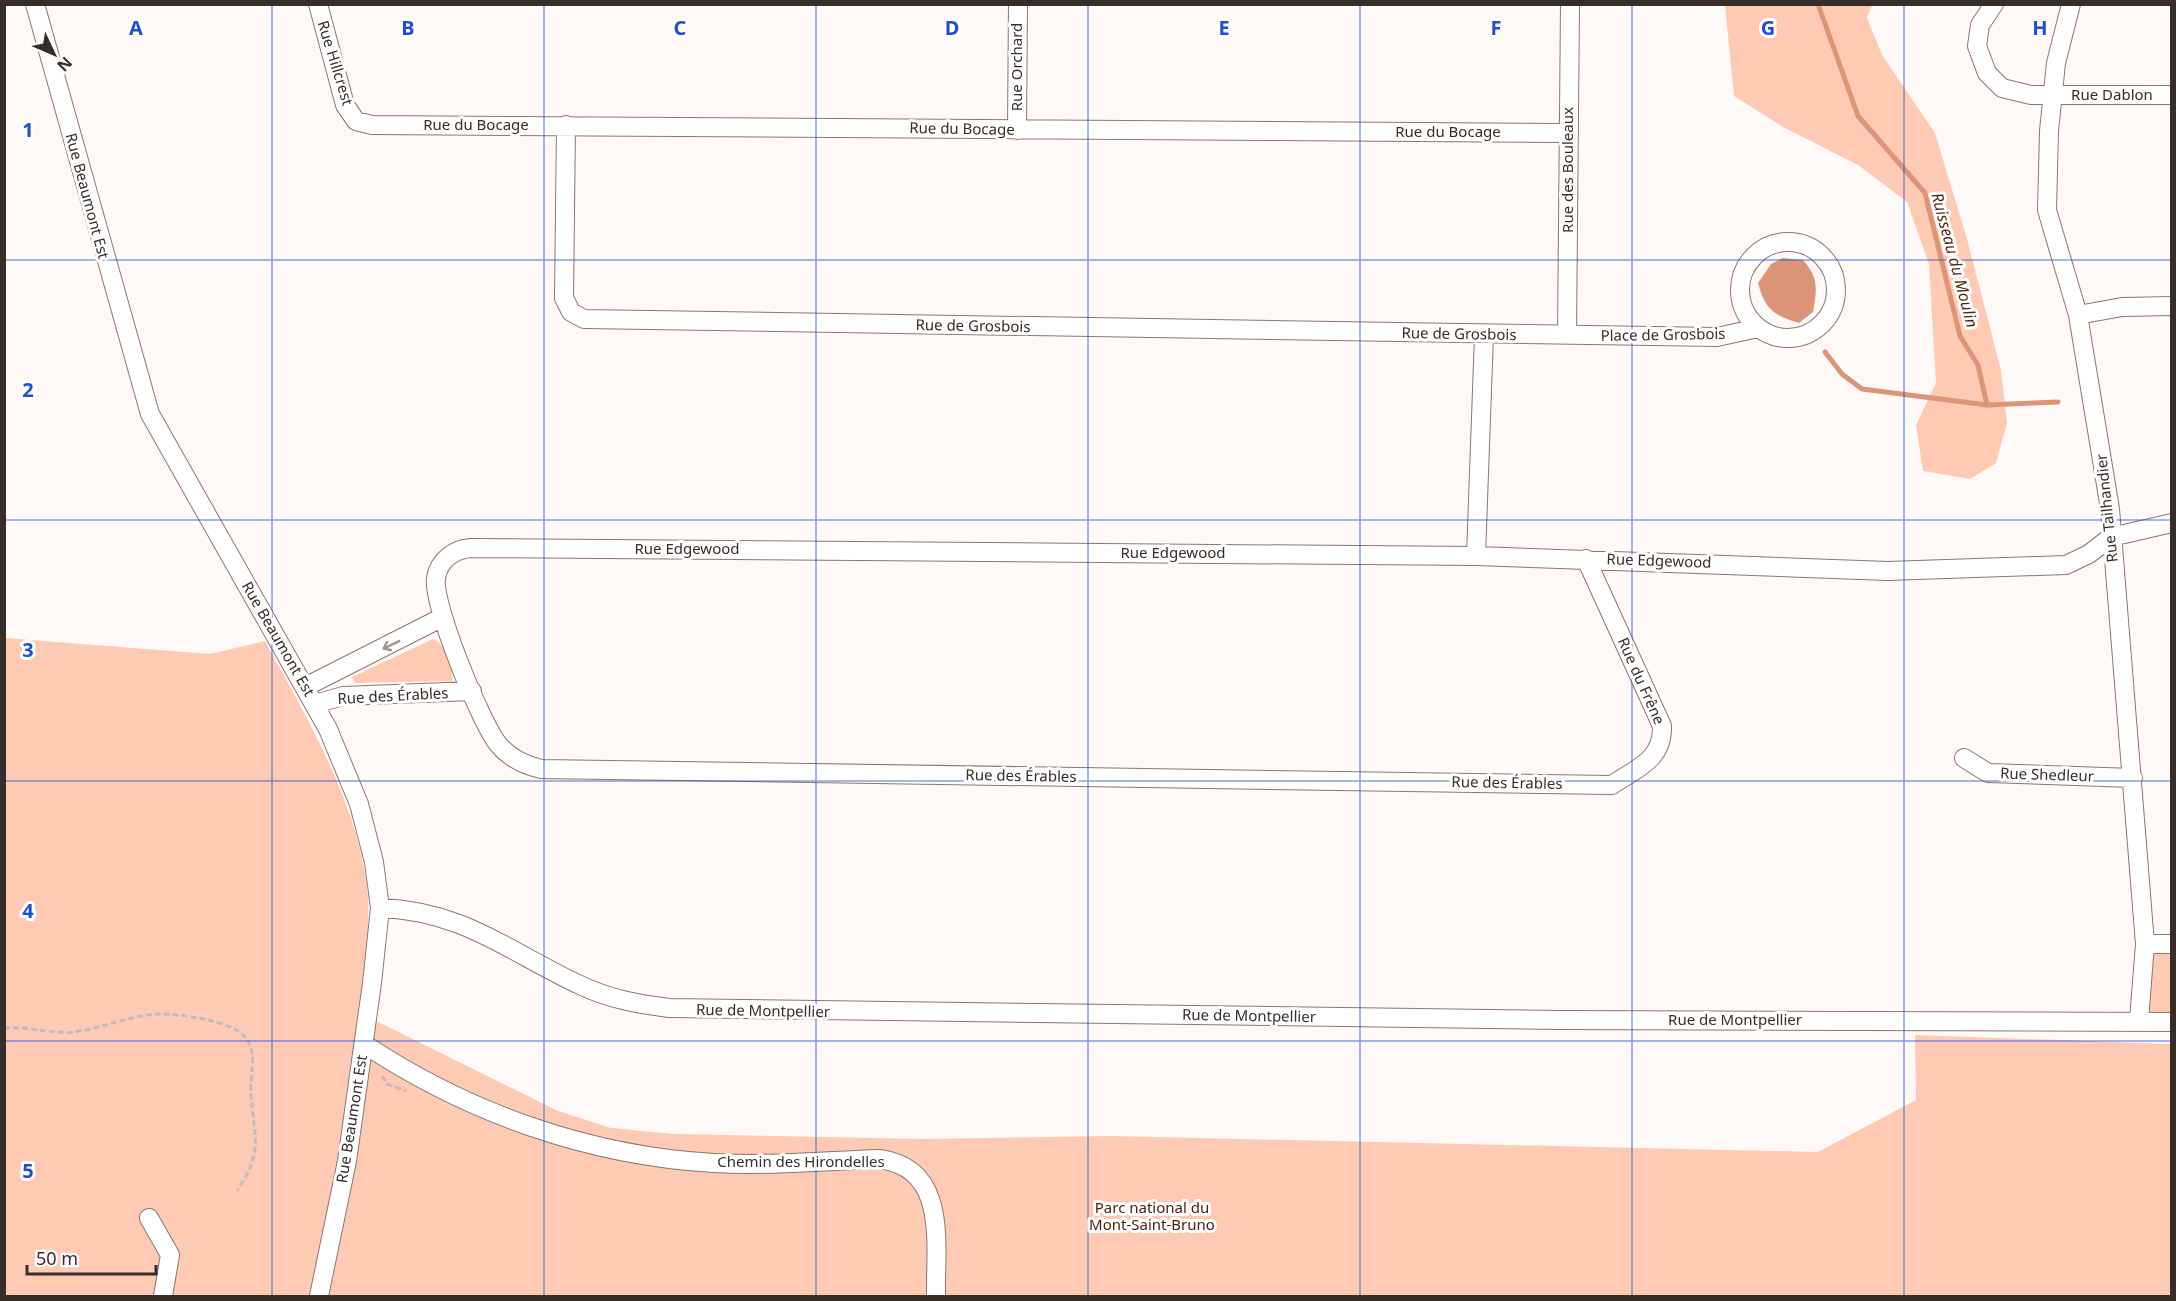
<svg xmlns="http://www.w3.org/2000/svg" width="2176" height="1301" font-family="'Noto Sans',sans-serif">
<rect width="100%" height="100%" fill="#fff9f7"/>
<path fill="#fecab4" d="M1725 5H1872L1867 18 1882 55 1935 133 1967 239 2001 370 2007 423 1996 463 1970 479 1923 471 1916 425 1936 383 1929 264 1907 202 1858 165 1783 127 1734 96Z
M4 638 210 654 265 641C306 717 353 794 366 880 373 923 363 970 358 1012L558 1111 611 1128 674 1134 923 1139 1111 1136 1818 1152 1916 1100 1915 1035 2171 1044V1296H5Z
M433 639C444 641 455 671 452 681L355 683 352 677Z
M2145 944H2171V1022L2139 1020Z"/>
<path fill="#dc9677" d="M1783 258 1803 260C1819 278 1817 289 1813 312L1799 323C1773 315 1765 309 1758 283L1771 264Z"/>
<g fill="none" stroke-linecap="round" stroke-linejoin="round">
<path stroke="#dc9677" stroke-width="5" d="M1818 4 1858 116 1925 193 1960 336 1978 365 1987 405 2058 402
M1825 352 1842 374 1862 389 1987 405"/>
<g stroke="#8d766c" stroke-width="20">
<path id="minor" d="M35 4 150 414 328 729 359 804 374 862 380 908 372 983 347 1161 319 1296
M318 4 345 105 356 121 372 125 1569 133
M1994 4 1980 25 1977 46 1987 73 2002 88 2031 95H2172
M2071 4 2056 63 2049 131 2047 210 2078 315 2110 509 2145 944 2139 1020
M566 125 564 298 571 312 584 319 1717 337 1758 328
M1017 130 1018 4
M1740 290a48 48 0 1 1 96 0a48 48 0 1 1-96 0Z
M2078 315 2122 307 2172 306
M1567 335 1570 4
M1476 556 1484 335
M1586 559 1662 726C1663 760 1637 768 1612 785L541 769C524 765 509 758 498 744 481 723 432 604 436 578 439 560 454 549 471 548L1476 556 1888 571 2066 565 2089 554 2111 537 2172 523
M305 687 443 617
M315 704 343 696 472 691
M1964 758 1988 773 2133 778
M380 908C464 911 509 952 580 985 609 999 638 1004 669 1008L1560 1020 2172 1022
M2145 944H2172
M364 1044C468 1113 589 1156 714 1163 769 1166 824 1161 879 1159 949 1168 935 1244 936 1296
M149 1218 170 1255 163 1296"/>
</g>
<path stroke="#c3bcb9" stroke-width="3" stroke-dasharray="6 3" stroke-linecap="butt" d="M4 1028C27 1026 50 1034 73 1032 101 1029 130 1015 158 1014 180 1014 231 1020 245 1037 259 1053 249 1076 251 1095 254 1138 264 1151 237 1191
M382 1076 387 1084 406 1091"/>
<use href="#minor" stroke="#fff" stroke-width="18"/>
</g>
<defs><path id="oneway-shaft" d="M-6 0H5M1.5-3L5.5 0L1.5 3" fill="none" stroke-width="1.6" stroke-linecap="round" stroke-linejoin="round" transform="scale(1.5)"/></defs>
<use stroke="#9b9694" href="#oneway-shaft" transform="translate(391 645) rotate(154)"/>
<path fill="none" stroke="#1d4ed8" stroke-width="1.5" stroke-opacity="0.55" d="M272 4V1296M544 4V1296M816 4V1296M1088 4V1296M1360 4V1296M1632 4V1296M1904 4V1296M4 260H2172M4 520H2172M4 781H2172M4 1041H2172"/>
<g text-anchor="middle" stroke-width="6" stroke-linejoin="round" paint-order="stroke">
<g font-size="15" fill="#372d29" stroke="#fff">
<text transform="translate(335 63) rotate(73)" y="5">Rue Hillcrest</text>
<text transform="translate(1017 67) rotate(-90)" y="5">Rue Orchard</text>
<text x="2112" y="100">Rue Dablon</text>
<text x="476" y="130">Rue du Bocage</text>
<text transform="translate(962 129) rotate(1)" y="5">Rue du Bocage</text>
<text x="1448" y="137">Rue du Bocage</text>
<text transform="translate(1568 170) rotate(-90)" y="5">Rue des Bouleaux</text>
<text transform="translate(87 196) rotate(75)" y="5">Rue Beaumont Est</text>
<text transform="translate(973 326) rotate(1)" y="5">Rue de Grosbois</text>
<text transform="translate(1459 334) rotate(1)" y="5">Rue de Grosbois</text>
<text transform="translate(1663 335) rotate(-1)" y="5">Place de Grosbois</text>
<text transform="translate(2107 508) rotate(-96)" y="5">Rue Tailhandier</text>
<text x="687" y="554">Rue Edgewood</text>
<text x="1173" y="558">Rue Edgewood</text>
<text transform="translate(1659 561) rotate(2)" y="5">Rue Edgewood</text>
<text transform="translate(278 639) rotate(60)" y="5">Rue Beaumont Est</text>
<text transform="translate(1641 681) rotate(66)" y="5">Rue du Frêne</text>
<text transform="translate(393 696) rotate(-3)" y="5">Rue des Érables</text>
<text transform="translate(2047 775) rotate(2)" y="5">Rue Shedleur</text>
<text transform="translate(1021 776) rotate(1)" y="5">Rue des Érables</text>
<text transform="translate(1507 783) rotate(1)" y="5">Rue des Érables</text>
<text transform="translate(763 1011) rotate(1)" y="5">Rue de Montpellier</text>
<text transform="translate(1249 1016) rotate(1)" y="5">Rue de Montpellier</text>
<text x="1735" y="1025">Rue de Montpellier</text>
<text transform="translate(352 1119) rotate(-81)" y="5">Rue Beaumont Est</text>
<text x="801" y="1167">Chemin des Hirondelles</text>
</g>
<g font-size="15" fill="#4f220c" stroke="#fff">
<text x="1152" y="1213">Parc national du<tspan x="1152" dy="17">Mont-Saint-Bruno</tspan></text>
</g>
<g font-size="16" font-style="italic" fill="#52250f" stroke="#fff">
<text transform="translate(1955 260) rotate(75)" y="6">Ruisseau du Moulin</text>
</g>
</g>
<g font-size="20" text-anchor="middle" font-weight="bold" fill="#1d4ed8" stroke="#fff" stroke-width="6" stroke-linejoin="round" paint-order="stroke">
<text x="136" y="35">A</text>
<text x="408" y="35">B</text>
<text x="680" y="35">C</text>
<text x="952" y="35">D</text>
<text x="1224" y="35">E</text>
<text x="1496" y="35">F</text>
<text x="1768" y="35">G</text>
<text x="2040" y="35">H</text>
<text x="28" y="137">1</text>
<text x="28" y="397">2</text>
<text x="28" y="657">3</text>
<text x="28" y="918">4</text>
<text x="28" y="1178">5</text>
</g>
<rect width="2176" height="1301" fill="none" stroke="#372d29" stroke-width="12"/>
<g transform="translate(54 54) rotate(134)" stroke="#ffffff" stroke-width="4.5" paint-order="stroke">
<path d="M0-4.5L10 22L0 15L-10 22Z" fill="#372d29"/>
<text y="-9" font-size="16" font-weight="bold" text-anchor="middle" fill="#372d29">N</text>
</g>
<path d="M27 1265v9h129v-9" fill="none" stroke="#372d29" stroke-width="3"/>
<text x="36" y="1265" font-size="18" fill="#372d29" stroke="#ffffff" stroke-width="4.5" paint-order="stroke">50 m</text>
</svg>
